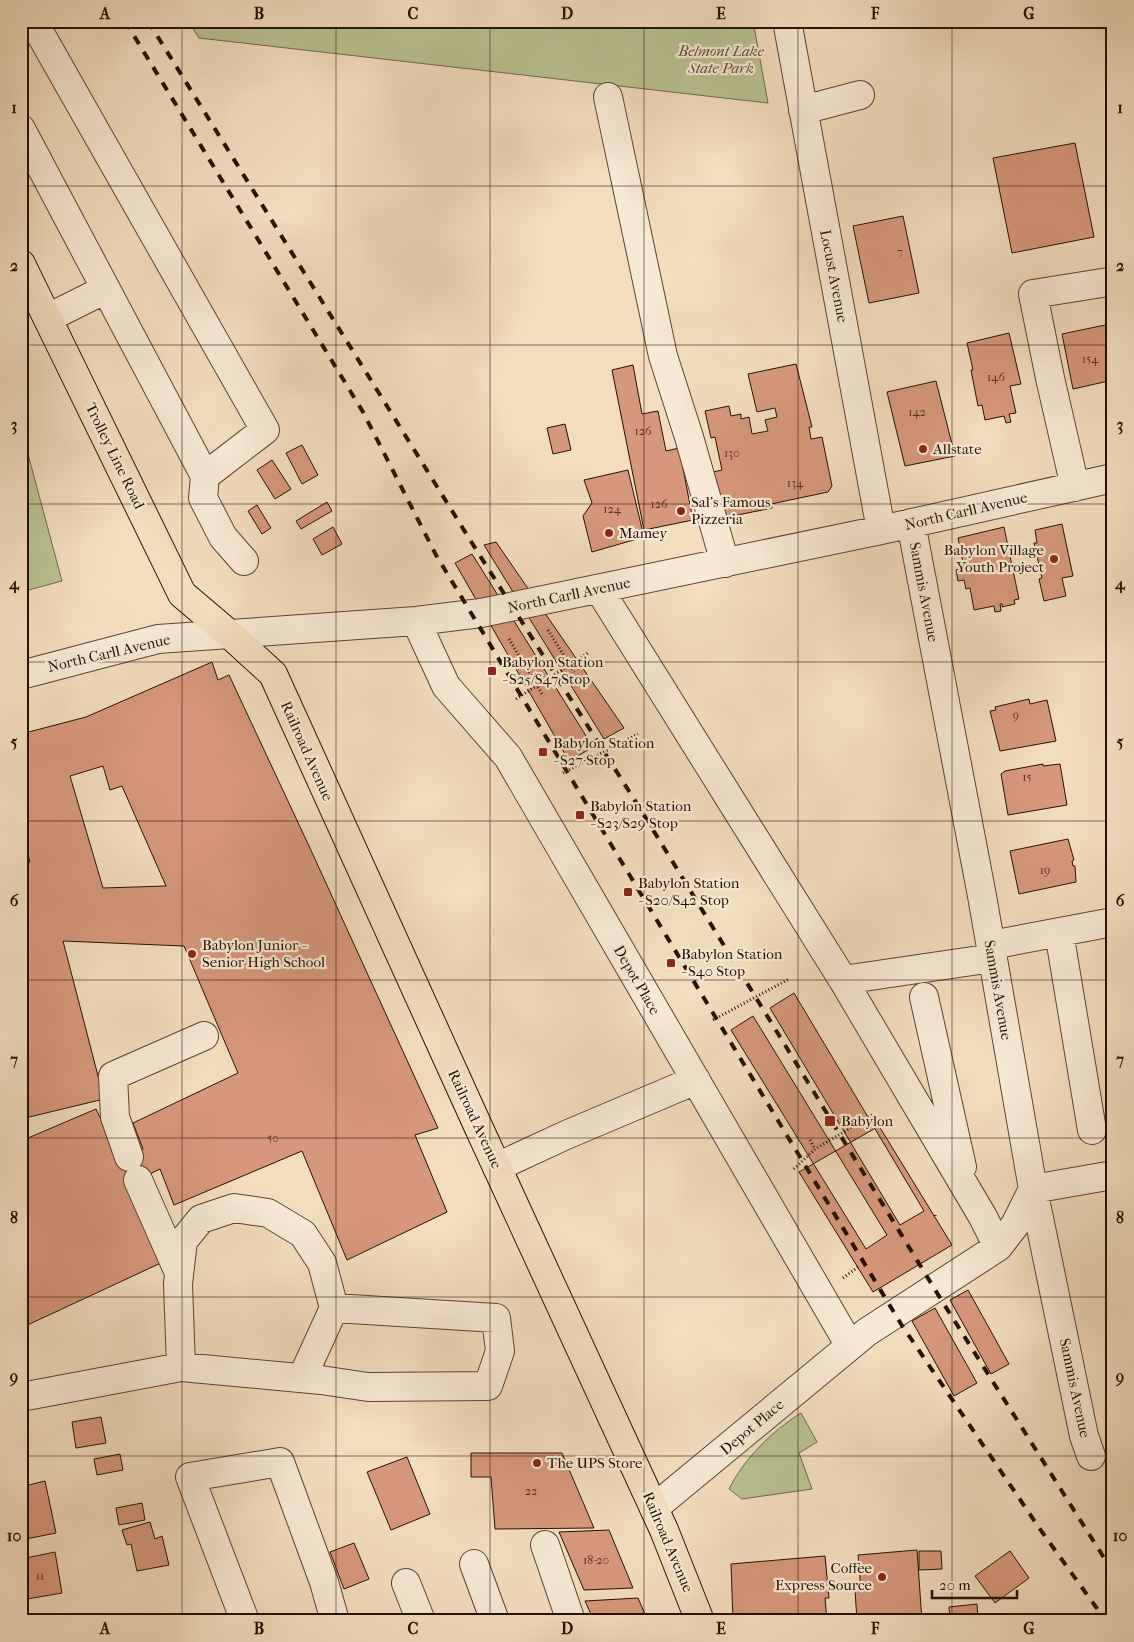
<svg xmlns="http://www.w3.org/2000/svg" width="1134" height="1642" font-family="'IM FELL French Canon',serif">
<rect width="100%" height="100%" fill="#f2ddbf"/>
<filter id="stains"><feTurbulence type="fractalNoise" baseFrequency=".004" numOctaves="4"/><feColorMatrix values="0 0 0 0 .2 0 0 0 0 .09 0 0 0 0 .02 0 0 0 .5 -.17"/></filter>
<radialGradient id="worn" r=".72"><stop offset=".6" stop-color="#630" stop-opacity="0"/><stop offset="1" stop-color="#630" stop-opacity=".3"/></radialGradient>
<path fill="#bac192" stroke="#70694c" d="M188 21H753L768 103 199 38Z
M21 428 62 581 21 592Z
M801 1413 817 1442 799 1453 812 1489 742 1499 729 1489C744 1459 772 1431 801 1413Z"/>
<path fill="#d7977c" stroke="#261105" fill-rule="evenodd" d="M1075 143 1094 237 1012 253 993 158Z
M903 216 919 293 869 303 853 226Z
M1110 324 1113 338V380L1073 389 1062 334Z
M1009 333 1021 384 1010 386 1016 413 1009 414 1011 422 1006 423 1004 416 985 420 982 405 978 406 971 370H973L967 343Z
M796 364 812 427H809L811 439 822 437 832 486 828 492 771 504 772 508 723 518 713 472 722 470 715 437 711 438 705 411 729 406 731 416 741 414V419L749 417 752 434 768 431 765 420 777 417 775 408 757 412 748 374Z
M633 365 642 414 658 411 666 451 679 448 693 520 644 530 612 370Z
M936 381 955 456 905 466 887 392Z
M565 424 571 450 553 454 547 428Z
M302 445 318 475 302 484 286 453Z
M272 460 291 489 275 499 257 470Z
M628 470 644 537 592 552 583 516 592 503 584 480Z
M327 502 332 511 301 529 296 521Z
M257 505 271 528 262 534 248 511Z
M1062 524 1073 576 1062 578 1066 596 1044 601 1039 579 1042 578 1034 543H1037L1035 530Z
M333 527 342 544 322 555 313 539Z
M1004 527 1019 599 1014 600 1015 604 1002 607V604H1000L1001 611 995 612 994 606 974 610 970 588 966 589 964 580 958 581 956 570 964 568 958 538Z
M496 542 624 728 604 739 484 545Z
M472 554 593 747 569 761 455 563Z
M212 662 218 680 229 675 309 846 438 1128 415 1135 447 1212 347 1260 302 1151 174 1205 160 1169 130 1184 163 1262 21 1328V1141L96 1109 121 1161 143 1149 133 1123 238 1073 184 946 63 941 104 1099 21 1119V865L30 862 21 830V734L86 717ZM103 766 110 790 122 786 166 886 103 888 70 776Z
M1029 699 1030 704 1047 700 1056 741 1000 751 990 711 996 710 995 707Z
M1043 764V766L1060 764 1067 805 1008 815 1001 774 1005 771Z
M1068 839 1074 860 1072 861 1073 866H1075L1076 882 1019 894 1010 851Z
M794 993 924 1211 900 1225 770 1008Z
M753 1016 887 1235 866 1249 731 1030Z
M879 1126 952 1245 873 1292 799 1172Z
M968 1290 1009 1364 991 1374 950 1300Z
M935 1308 977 1383 954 1396 912 1321Z
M101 1417 106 1443 76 1448 72 1422Z
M471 1453H562L594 1528 495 1529 491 1477H471Z
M120 1454 123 1470 97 1475 94 1459Z
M407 1457 430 1514 391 1530 367 1472Z
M45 1481 56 1533 21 1540V1487Z
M142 1503 145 1520 119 1525 116 1508Z
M150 1522 155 1539 162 1536 169 1565 137 1571 131 1544 127 1545 122 1530Z
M609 1530 633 1588 584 1590 559 1532Z
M354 1543 369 1579 344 1589 330 1552Z
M917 1550 922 1621H857L855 1590H861L858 1555Z
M919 1551H941L942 1569 919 1570Z
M1010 1551 1029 1578 995 1603 975 1576Z
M55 1552 62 1593 21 1600V1559Z
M825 1556 829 1598H825L827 1621H733L731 1564Z
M638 1598 648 1621H594L585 1601Z
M977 1604 978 1621H950L949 1607Z"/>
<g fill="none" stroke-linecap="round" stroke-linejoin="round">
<g stroke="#594434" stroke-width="30">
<path id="minor" d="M33 21 265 430 205 476
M787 21 881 530
M608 97 663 356 689 437 725 563
M803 110 860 95
M21 129 205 476 203 498 223 537 244 561
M48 318 106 289
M1075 487 1050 378 1033 294 1108 282
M911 523 982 896 1033 1189 1084 1436 1091 1456
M599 589 843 980 983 1217 998 1247
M416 621 446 686 508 757 850 1346
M21 675 158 639 416 621 481 613 881 530 1113 478
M1059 932 1092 1130
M991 945 1113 922
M843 980 993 958
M924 997 962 1167
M129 1157 115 1117 113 1076 204 1036
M497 1167 566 1135 696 1080
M138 1180 179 1273
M302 1378 334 1308
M21 1397 181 1367 321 1380 368 1387 488 1386 500 1351 496 1318 334 1308 322 1263 303 1234 268 1213 234 1208 201 1219 183 1241 178 1284 181 1367
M654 1508 867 1332 998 1247 1015 1225 1033 1189 1113 1175
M545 1545 571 1621
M474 1564 495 1621
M406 1583 421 1621
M245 1621 190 1477 280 1462 324 1582 335 1621"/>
</g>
<g stroke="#261105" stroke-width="30">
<path id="major" d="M21 264 182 594 228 633 273 674 478 1126 664 1530 700 1621"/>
</g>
<path stroke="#261105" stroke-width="3" stroke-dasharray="1 2.5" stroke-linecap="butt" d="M548 630 574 672
M509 639 542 694
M516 699 588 653
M563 773 638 734
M713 1020 789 979
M852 1118 856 1125
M810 1140 815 1149
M794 1169 815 1149 874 1114
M935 1216V1215
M843 1278 858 1267"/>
<use href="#minor" stroke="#f7e9d5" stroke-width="28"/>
<use href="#major" stroke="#f2ddbf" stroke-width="28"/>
<path stroke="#261105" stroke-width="4" stroke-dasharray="9 9" stroke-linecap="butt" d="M125 21 363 412 436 555 901 1324 1042 1532 1106 1621
M148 21 472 543 639 807 942 1301 1113 1572"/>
</g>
<path fill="none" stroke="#261105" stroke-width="1" stroke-opacity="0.55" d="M182 21V1621M336 21V1621M490 21V1621M644 21V1621M798 21V1621M952 21V1621M21 186H1113M21 345H1113M21 504H1113M21 662H1113M21 821H1113M21 980H1113M21 1138H1113M21 1297H1113M21 1456H1113"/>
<g fill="#8f2418" stroke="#f7e9d5" stroke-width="2">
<circle cx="923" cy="449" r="5"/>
<circle cx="681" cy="511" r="5"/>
<circle cx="609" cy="533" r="5"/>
<circle cx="1054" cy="559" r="5"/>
<rect x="487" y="666" width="10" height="10" rx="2.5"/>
<rect x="538" y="747" width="10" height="10" rx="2.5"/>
<rect x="575" y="810" width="10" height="10" rx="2.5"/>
<rect x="623" y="887" width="10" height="10" rx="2.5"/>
<circle cx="192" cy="954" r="5"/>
<rect x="666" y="958" width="10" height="10" rx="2.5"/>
<rect x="824" y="1115" width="12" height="12" rx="2.5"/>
<circle cx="537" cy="1463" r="5"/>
<circle cx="882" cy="1577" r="5"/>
</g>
<g text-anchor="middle" stroke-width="4.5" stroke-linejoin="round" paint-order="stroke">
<g font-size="12" fill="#523223">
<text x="900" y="256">7</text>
<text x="1090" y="363">154</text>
<text x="996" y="381">146</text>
<text x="917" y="416">142</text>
<text x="643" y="435">126</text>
<text x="732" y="457">130</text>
<text x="795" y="487">134</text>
<text x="659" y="508">126</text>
<text x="612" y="513">124</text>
<text x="1016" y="719">9</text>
<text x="1027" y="781">15</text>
<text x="1045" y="874">19</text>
<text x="273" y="1142">50</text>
<text x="531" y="1495">22</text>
<text x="596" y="1564">18-20</text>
<text x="40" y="1580">11</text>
</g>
<g font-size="15" font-style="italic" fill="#5a4f36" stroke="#f7e9d5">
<text x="721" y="56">Belmont Lake<tspan x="721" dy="17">State Park</tspan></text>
</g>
<g font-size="15" fill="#261105" stroke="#f7e9d5">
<text transform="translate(834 276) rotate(79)" y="5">Locust Avenue</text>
<text transform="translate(115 456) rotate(64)" y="5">Trolley Line Road</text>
<text transform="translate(966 511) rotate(-13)" y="5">North Carll Avenue</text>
<text transform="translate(924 592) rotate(79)" y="5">Sammis Avenue</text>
<text transform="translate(569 595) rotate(-12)" y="5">North Carll Avenue</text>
<text transform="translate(109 653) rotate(-13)" y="5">North Carll Avenue</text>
<text transform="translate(307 751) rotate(66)" y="5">Railroad Avenue</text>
<text transform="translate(637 980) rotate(60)" y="5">Depot Place</text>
<text transform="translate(998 990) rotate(80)" y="5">Sammis Avenue</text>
<text transform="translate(475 1119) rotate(65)" y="5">Railroad Avenue</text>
<text transform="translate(1075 1388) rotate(78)" y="5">Sammis Avenue</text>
<text transform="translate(752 1427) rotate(-40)" y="5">Depot Place</text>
<text transform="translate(668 1542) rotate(67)" y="5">Railroad Avenue</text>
</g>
<g font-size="15" fill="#261105" stroke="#f7e9d5" text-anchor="start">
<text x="933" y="454">Allstate</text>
<text x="691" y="507">Sal's Famous<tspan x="691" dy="17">Pizzeria</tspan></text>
<text x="619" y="538">Mamey</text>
<text x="1044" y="555" text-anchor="end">Babylon Village<tspan x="1044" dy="17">Youth Project</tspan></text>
<text x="502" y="667">Babylon Station<tspan x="502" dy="17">- S25/S47 Stop</tspan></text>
<text x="553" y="748">Babylon Station<tspan x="553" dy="17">- S27 Stop</tspan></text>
<text x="590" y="811">Babylon Station<tspan x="590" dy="17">- S23/S29 Stop</tspan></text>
<text x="638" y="888">Babylon Station<tspan x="638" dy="17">- S20/S42 Stop</tspan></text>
<text x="202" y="950">Babylon Junior -<tspan x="202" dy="17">Senior High School</tspan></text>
<text x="681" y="959">Babylon Station<tspan x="681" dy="17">- S40 Stop</tspan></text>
<text x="841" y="1126">Babylon</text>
<text x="547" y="1468">The UPS Store</text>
<text x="872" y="1573" text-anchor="end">Coffee<tspan x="872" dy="17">Express Source</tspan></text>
</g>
</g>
<rect width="1134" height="1642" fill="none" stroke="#f2ddbf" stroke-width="55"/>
<path d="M932 1590v8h85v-8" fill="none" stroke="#261105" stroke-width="2.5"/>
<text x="939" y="1590" font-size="15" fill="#261105" stroke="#f7e9d5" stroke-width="4" paint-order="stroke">20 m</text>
<rect x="28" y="28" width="1078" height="1586" fill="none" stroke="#261105" stroke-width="2"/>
<g font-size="16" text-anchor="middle" font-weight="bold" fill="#261105">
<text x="105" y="19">A</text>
<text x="259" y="19">B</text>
<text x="413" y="19">C</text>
<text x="567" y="19">D</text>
<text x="721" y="19">E</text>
<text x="875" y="19">F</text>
<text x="1029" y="19">G</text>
<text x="14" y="113">1</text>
<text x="1120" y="113">1</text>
<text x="14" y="271">2</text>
<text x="1120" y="271">2</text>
<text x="14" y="430">3</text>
<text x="1120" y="430">3</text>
<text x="14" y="589">4</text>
<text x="1120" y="589">4</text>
<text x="14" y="747">5</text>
<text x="1120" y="747">5</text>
<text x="14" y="906">6</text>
<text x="1120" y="906">6</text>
<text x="14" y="1065">7</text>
<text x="1120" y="1065">7</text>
<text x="14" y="1223">8</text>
<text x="1120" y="1223">8</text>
<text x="14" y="1382">9</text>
<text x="1120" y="1382">9</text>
<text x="14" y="1541">10</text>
<text x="1120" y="1541">10</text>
<text x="105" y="1634">A</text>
<text x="259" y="1634">B</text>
<text x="413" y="1634">C</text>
<text x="567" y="1634">D</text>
<text x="721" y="1634">E</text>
<text x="875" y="1634">F</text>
<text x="1029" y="1634">G</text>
</g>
<rect width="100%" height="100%" filter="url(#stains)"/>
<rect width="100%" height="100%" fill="url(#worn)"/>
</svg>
